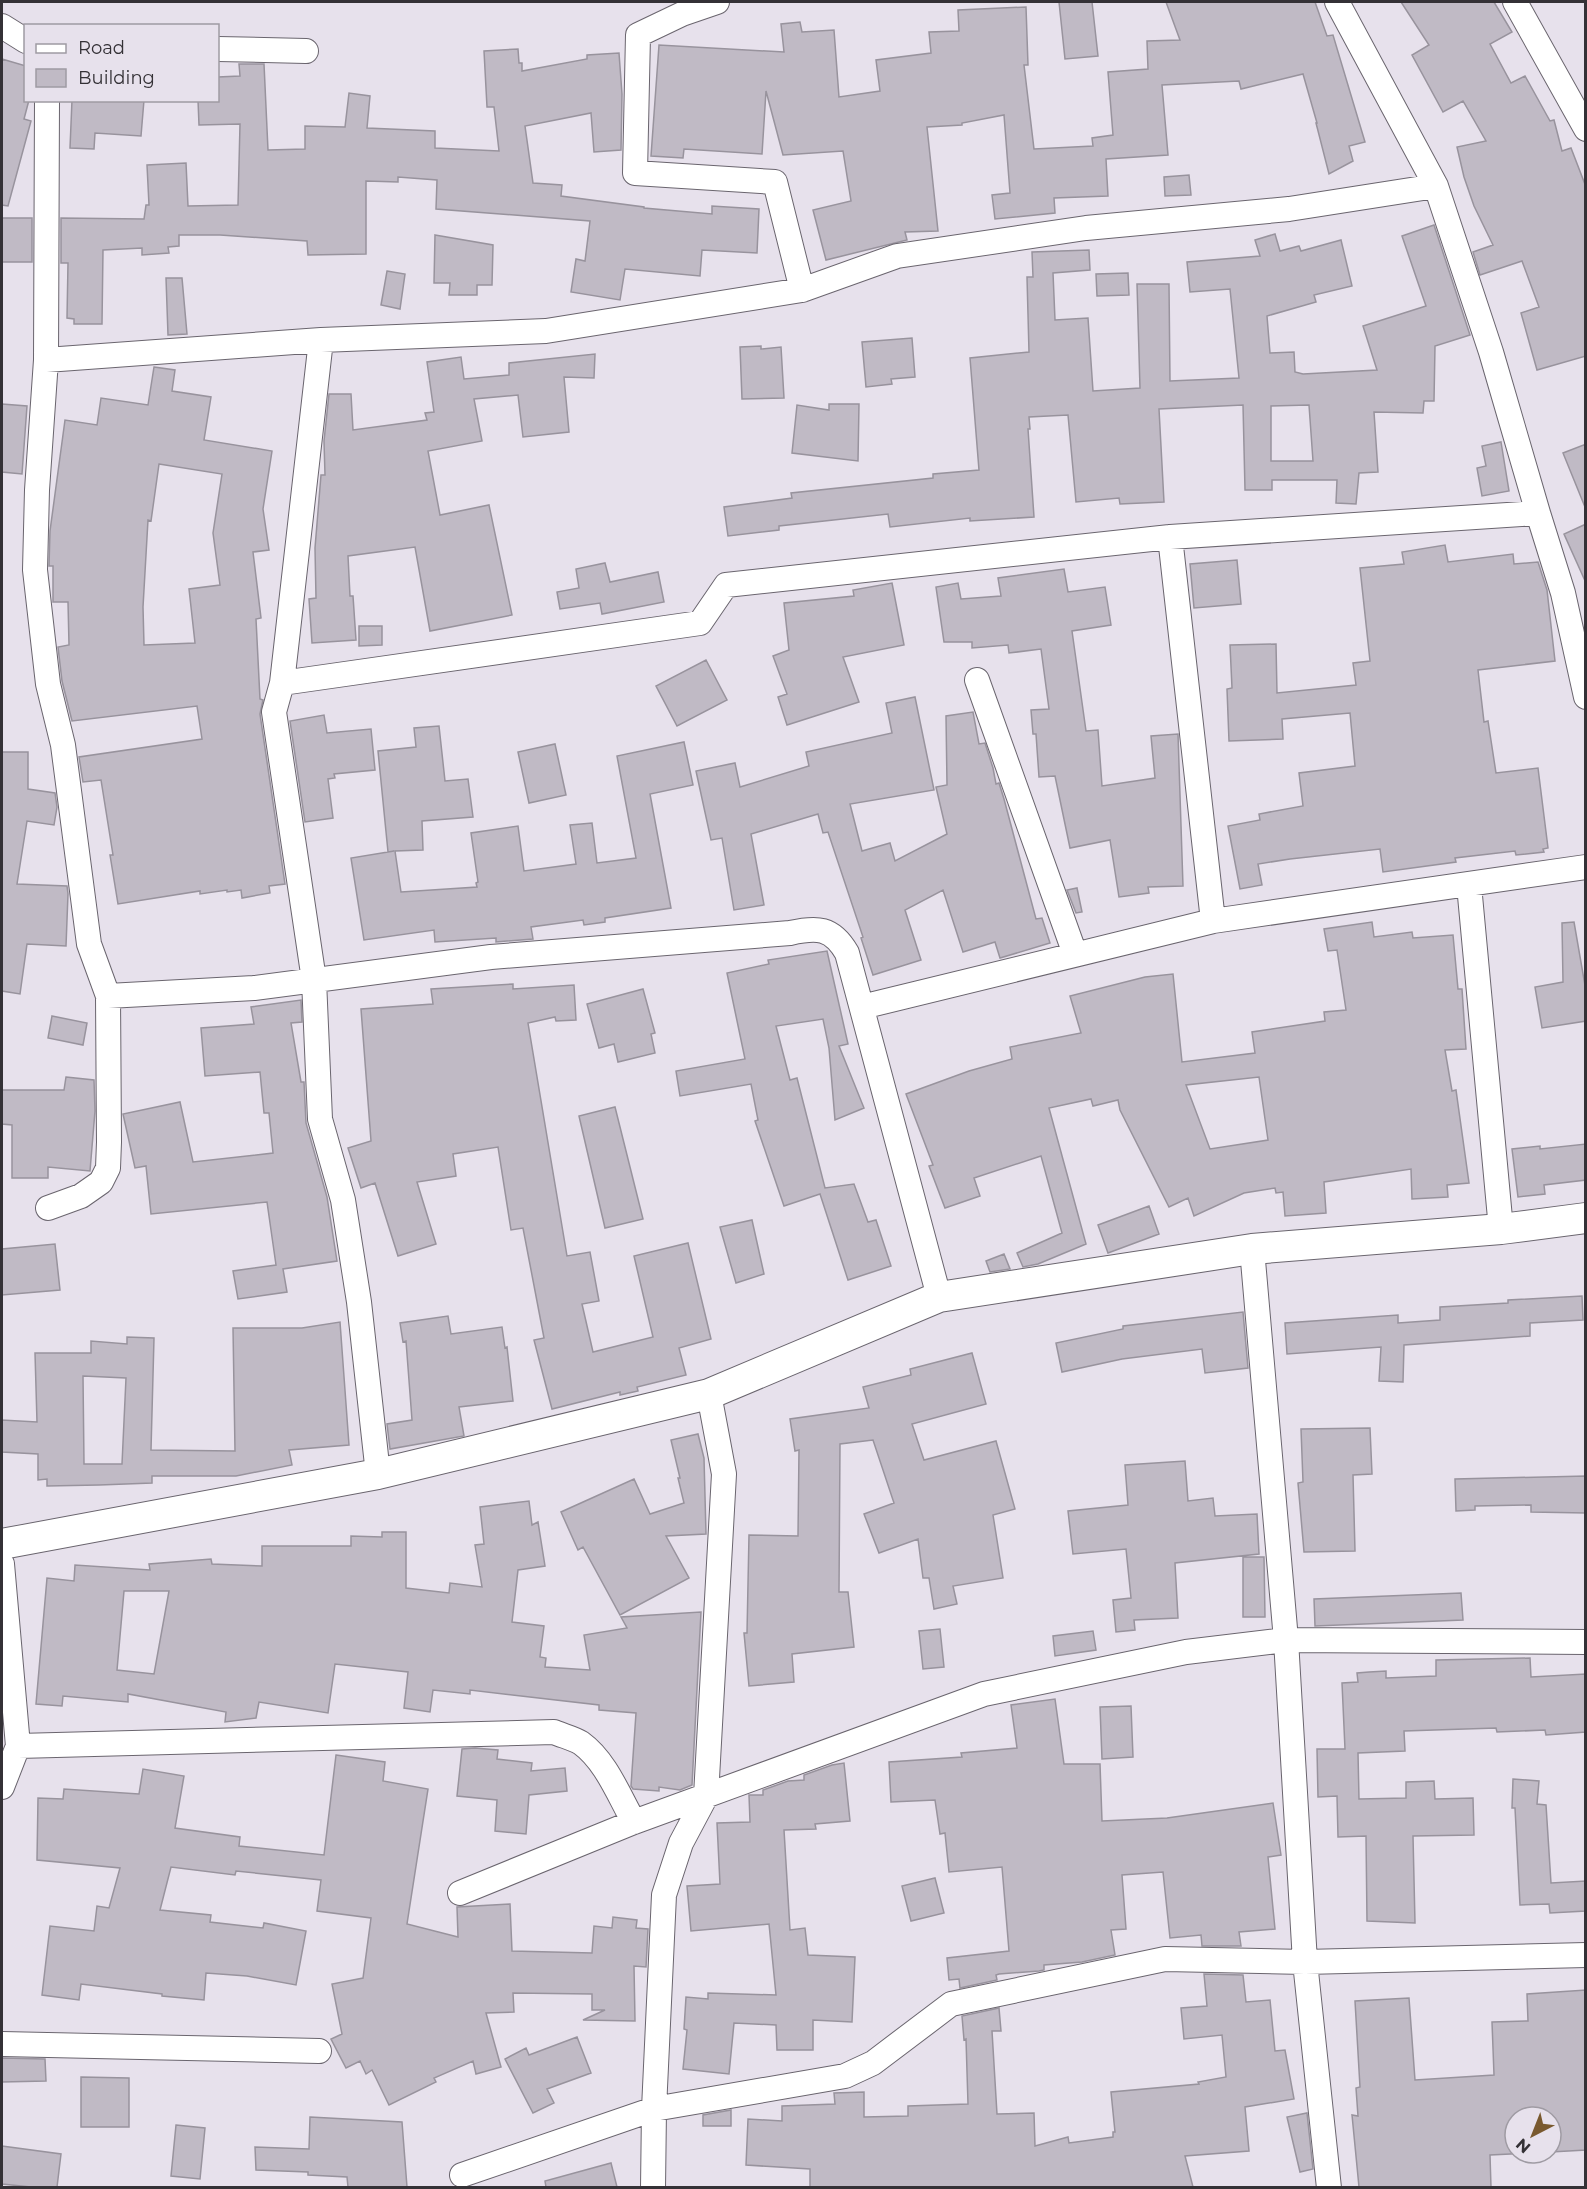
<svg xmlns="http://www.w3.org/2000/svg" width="1587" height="2189" font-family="Montserrat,sans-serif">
<rect width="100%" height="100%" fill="#e7e1ec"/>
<path fill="#c0bac5" stroke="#98939d" stroke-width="1.5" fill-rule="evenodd" d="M1059 2H1092L1098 56 1065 59Z
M1166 2H1315L1327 36 1333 35 1365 142 1349 146 1353 161 1329 174 1316 123H1317L1303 74 1241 89 1239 81 1162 85 1168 155 1106 159 1108 196 1054 198 1055 213 995 219 992 195 1010 193 1004 115 962 123V125L927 127 938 231 905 232 907 240 826 260 813 210 851 201 843 151 783 155 766 91 762 154 684 149 683 158 651 156 659 45 784 52 781 24 800 22 802 32 834 30 839 97 880 91 876 60 931 53 929 32 959 31 958 10 1026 7 1028 65H1024L1034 149 1093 146 1092 138 1113 135 1108 72 1148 69 1147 41 1180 40Z
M1401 2H1494L1512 32 1490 44 1511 83 1525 76 1550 121 1554 120 1562 151 1571 148 1586 187V356L1537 370 1521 313 1539 307 1522 261 1480 275 1473 252 1493 245 1474 206 1464 177 1457 147 1486 141 1463 101 1443 112 1412 55 1429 45Z
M518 49 519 63H522V71L587 59V55L619 53 622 94 621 150 594 152 591 113 525 126 533 183 562 185 561 196 644 207V208L712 214V206L759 209 757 253 702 250 700 276 625 269 620 300 571 292 576 259 585 261 590 221 436 209 437 180 398 177V182L366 181V254L308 255 307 241 220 235H179V246L168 247 169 253 142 255V248L103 250 102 324H74V319L67 318 68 263H61V218L144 219 146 205H149L147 165 186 163 188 206 238 205 240 124 199 125 198 100H218V77L240 76 239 64H264L268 150 305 149V126L345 127 349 93 370 96 367 128 435 131V148L499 151 494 107H487L484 51Z
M2 59 26 66V100H29L24 119 31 121 8 206 2 205Z
M72 100H144L141 136 95 133 94 149 70 148Z
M1189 175 1191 195 1165 196 1164 177Z
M2 218H32V262H2Z
M1434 225 1470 335 1435 346 1434 401H1424L1423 413 1374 412 1378 472 1359 473 1356 504 1336 503 1337 480H1272V490H1245L1243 405 1159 409 1164 502 1120 504 1119 498 1076 502 1068 415 1029 417 1030 429H1028L1034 517 970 521V518L890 527 888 514 779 526V530L728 536 724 507 792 498 791 493 933 478V474L979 470 970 358 1029 352 1027 277H1033L1032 252 1089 250 1090 270 1053 273 1055 320 1088 318 1093 391 1140 388 1137 284H1169L1170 381 1239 378 1230 289 1190 292 1187 262 1260 256 1255 240 1275 234 1280 251 1299 246 1301 251 1341 240 1352 286 1314 295 1316 302 1267 316 1270 353 1294 352 1295 372 1303 374 1377 370 1363 326 1426 306 1402 236ZM1309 405 1313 461H1271V406Z
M435 235 493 245 492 285H477V295H449L450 283H434Z
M387 271 405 274 400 309 381 305Z
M1128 273 1129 295 1097 296 1096 274Z
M166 278H182L187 334 168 335Z
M912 338 915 377 891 379 892 384 866 387 862 342Z
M761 346V349L781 347 784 398 742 399 740 347Z
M595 354 594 378 564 377 569 432 523 437 518 395 474 399 482 441 428 451 440 515 489 505 512 615 430 631 415 547 348 556 350 596H353L356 640 312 643 309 599 316 598 315 548 321 475H325L324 441 329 394H351L353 430 427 420 425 413 434 412 427 362 461 357 464 379 509 375V363Z
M154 367 175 370 172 391 211 397 204 440 272 451 263 509 269 550 253 552 261 618 256 619 260 699 263 700 260 714 285 884 269 886 270 893 242 898 241 890 227 892V890L200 894V891L118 904 110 855H113L101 780 83 782 79 757 202 739 197 706 72 721 62 681 58 647 69 645 68 602H53V566H49L50 531 65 420 97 425 101 398 148 405ZM159 464 222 474 213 533 220 585 189 589 195 643 144 645 143 607 148 520 151 521Z
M2 404 27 406 22 474 2 472Z
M829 404H859L858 461 792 453 797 405 829 410Z
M1501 442 1509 491 1482 496 1477 468 1486 466 1482 446Z
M1586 444V507H1585L1563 453Z
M1586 524V583L1564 534Z
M1445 545 1448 562 1513 554 1514 564 1538 562 1547 590 1555 661 1478 670 1484 722 1488 721 1496 773 1538 768 1548 848 1543 849 1544 852 1516 855 1515 851 1455 858 1456 862 1383 872 1380 849 1290 859 1258 864 1262 885 1240 889 1228 826 1260 820 1259 814 1303 806 1299 773 1355 766 1350 713 1282 719 1283 739 1229 741 1227 689 1232 688 1230 645 1276 644 1277 693 1356 685 1353 663 1370 661 1360 568 1404 564 1402 552Z
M1237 560 1241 604 1194 608 1190 564Z
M605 563 610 582 658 572 664 602 602 614 600 603 560 609 557 592 579 588 576 569Z
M1064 569 1068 592 1105 587 1111 625 1072 631 1086 731 1098 730 1102 786 1155 778 1151 736 1178 734 1183 886 1148 887 1149 893 1119 897 1110 840 1070 848 1055 776 1039 777 1036 734H1033L1031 710 1049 709 1041 649 1009 653 1008 645 972 648V642H944L936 587 958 583 961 599 1001 596 998 578Z
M892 583 904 645 843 657 859 702 787 725 778 697 787 694 773 656 789 650 784 603 854 596 853 590Z
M359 626H382V645L359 646Z
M706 660 727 700 677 726 656 686Z
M915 697 934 790 850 804 862 851 890 843 895 861 947 834 936 787 947 785 946 716 973 712 979 744 985 743 993 768 996 784 999 783 1004 799 1036 919 1042 918 1050 943 1000 958 995 942 963 952 943 890 905 910 921 960 873 975 861 938 863 937 828 832 823 833 818 814 751 834 764 905 734 910 722 838 711 840 696 771 735 763 740 787 809 766 806 752 892 733 886 703Z
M324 715 327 733 371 729 375 770 334 774 335 778 328 779 333 818 305 822 290 721Z
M439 726 445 781 468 779 473 817 422 821 423 850 395 851 401 892 477 887 476 883 478 882 471 833 518 826 524 871 576 864 570 825 592 823 597 863 636 858 617 756 684 742 693 785 650 794 671 908 605 918V922L584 925 583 920 531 927 533 939 496 942V938L435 942 434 930 364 940 351 858 394 851 388 852 378 751 416 747 414 728Z
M555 744 566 795 529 803 518 752Z
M2 752H28V789L55 793 57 807 54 825 27 821 17 884 67 886 68 894 66 946 27 944 20 994 2 991Z
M1077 888 1082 912 1076 913 1067 890Z
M1372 922 1374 937 1412 932 1413 938 1453 935 1458 989H1462L1466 1049 1445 1050 1452 1091 1456 1090 1469 1183 1447 1185 1448 1197 1412 1199 1411 1169 1324 1182 1326 1213 1285 1216 1283 1192 1276 1193 1275 1188 1244 1193 1194 1216 1188 1198 1169 1207 1120 1110 1118 1100 1093 1106 1091 1099 1049 1108 1086 1244 1038 1264 1023 1267 1017 1253 1062 1233 1041 1156 974 1178 980 1196 945 1208 929 1166 933 1165 906 1094 969 1071 1012 1059 1010 1047 1081 1033 1070 996 1145 977 1173 974 1182 1062 1255 1053 1252 1032 1325 1021 1324 1012 1346 1010 1337 950 1328 951 1324 929ZM1259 1077 1268 1140 1210 1149 1186 1085Z
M1574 922 1586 991V1021L1542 1028 1535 987 1563 982 1562 923Z
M827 951 848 1044 839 1046 864 1108 835 1120 829 1048 823 1019 776 1026 790 1080 797 1078 825 1188 854 1184 868 1222 876 1220 891 1266 848 1280 820 1194 784 1206 755 1121 758 1120 751 1084 680 1096 676 1071 745 1059 727 973 769 964 768 960Z
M513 984V989L574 985 576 1020 556 1021 555 1017 528 1023 567 1256 590 1252 599 1301 582 1304 593 1352 653 1337 634 1256 688 1243 711 1339 679 1348 686 1375 637 1387 638 1391 620 1395V1392L552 1409 534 1340 544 1338 523 1228 511 1230 498 1147 453 1154 456 1176 417 1182 436 1244 398 1256 375 1183 361 1188 348 1148 371 1141 361 1009 433 1004 431 989Z
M643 989 655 1033 651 1034 655 1053 618 1062 614 1044 599 1048 587 1004Z
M301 1000 302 1022 291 1023 301 1082H304L306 1123 327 1197 337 1261 283 1269 287 1292 238 1299 233 1271 276 1265 267 1202 151 1214 146 1166 135 1168 123 1114 180 1102 193 1162 273 1153 269 1113H264L260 1072 205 1076 201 1028 254 1024 251 1007Z
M52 1016 87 1023 83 1045 48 1038Z
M66 1077 94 1080 95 1111 90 1171 48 1167V1178H12V1125L2 1124V1090H64Z
M615 1107 643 1219 605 1228 579 1116Z
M1586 1144V1180L1544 1185 1545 1194 1518 1197 1512 1149 1540 1146V1149Z
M1149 1206 1159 1234 1108 1253 1098 1225Z
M752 1220 764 1274 736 1283 720 1227Z
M55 1244 60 1290 2 1295V1249Z
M1004 1254 1010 1269 990 1272 986 1261Z
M1582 1296 1583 1320 1530 1323V1336L1404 1345 1403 1382 1379 1381 1381 1347 1287 1354 1285 1323 1398 1315V1323L1440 1320V1307L1508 1303V1300Z
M1243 1312 1248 1368 1205 1373 1202 1349 1122 1359 1062 1372 1056 1343 1123 1329V1326Z
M448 1316 451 1334 502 1327 505 1348 507 1347 513 1401 459 1407 464 1436 390 1449 387 1424 412 1420 406 1341 403 1342 400 1323Z
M340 1322 349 1445 289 1450 292 1465 236 1476H152V1483L99 1485 47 1486V1479L38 1480V1454L2 1452V1420L37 1422 35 1353H91V1341L127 1344V1337L154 1338 151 1450 235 1451 233 1328H302ZM83 1376 126 1378 122 1464H84Z
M972 1353 986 1404 912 1424 924 1460 996 1441 1015 1509 993 1515 1003 1578 953 1586 957 1604 934 1609 929 1578H923L918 1539 879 1553 864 1514 894 1503 873 1440 840 1444 839 1592H848L854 1647 792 1654 794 1682 749 1686 744 1633H747L749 1535 798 1536 799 1450 795 1451 790 1419 869 1408 863 1387 911 1375 910 1369Z
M1370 1428 1372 1474 1353 1475 1355 1551 1304 1552 1298 1483 1303 1482 1301 1429Z
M698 1434 704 1458 706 1534 666 1536 689 1578 620 1615 583 1547 578 1550 561 1512 634 1479 650 1514 684 1503 678 1478H680L671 1440Z
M1185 1461 1188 1501 1213 1498 1215 1516 1257 1514 1259 1554 1175 1563 1178 1618 1134 1620 1135 1630 1116 1632 1113 1600 1131 1598 1126 1549 1073 1554 1068 1511 1128 1505 1125 1465Z
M1586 1476V1513L1531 1512V1505L1475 1506V1510L1456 1511 1455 1479Z
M529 1501 532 1525 538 1522 545 1566 518 1570 512 1622 544 1626 540 1657 546 1658 545 1667 590 1670 584 1635 627 1628 621 1617 701 1612 692 1785 680 1790 659 1787V1791L633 1789 631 1786 636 1713 599 1710V1705L470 1690V1694L433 1690 430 1712 404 1708 408 1672 335 1664 328 1713 259 1702 256 1718 225 1722 226 1712 128 1694V1702L63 1696 62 1706 36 1704 47 1578 74 1581 75 1565 150 1570 149 1564 211 1559 212 1564 262 1566V1546H351V1536L382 1537V1532H406V1588L449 1593 450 1583 482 1587 475 1545 484 1544 480 1507ZM124 1591H169L154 1674 117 1670Z
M1243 1557H1264L1265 1617H1243Z
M1461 1593 1463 1620 1315 1626 1314 1599Z
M940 1629 944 1667 923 1669 919 1631Z
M1093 1631 1096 1650 1055 1656 1053 1636Z
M1530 1658 1531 1677 1586 1674V1732L1546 1735 1545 1730 1497 1732 1496 1728 1404 1731 1405 1751 1358 1753 1359 1799 1406 1798V1782L1434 1781 1435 1799 1473 1798 1474 1835 1413 1836 1415 1923 1367 1921 1366 1836 1338 1837 1337 1796 1318 1797 1317 1749H1345L1342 1683 1358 1682 1357 1673 1369 1672 1386 1671V1678L1436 1676V1660Z
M1055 1699 1064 1764H1100L1102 1821 1167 1818 1273 1803 1281 1855 1268 1857 1275 1929 1239 1932 1241 1946H1202L1201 1935 1170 1938 1163 1872 1122 1875 1126 1929 1111 1930 1115 1955 1082 1962 1044 1965V1970L1039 1971 999 1974 996 1975 997 1980 960 1988 959 1979 949 1980 947 1958 1009 1951 1002 1867 949 1872 945 1833 940 1834 935 1800 891 1802 889 1762 962 1757 961 1753 1017 1748 1011 1705Z
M1131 1706 1133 1757 1102 1759 1100 1707Z
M475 1748 498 1750 497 1759 532 1763 531 1771 565 1768 567 1791 529 1795 526 1834 495 1831 497 1800 457 1796 462 1749Z
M336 1755 385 1762 383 1781 428 1789 407 1924 458 1937 457 1907 510 1904 512 1951 592 1953 594 1926 612 1928 613 1917 637 1920 636 1928 648 1929 646 1967 634 1966 635 2021 583 2020 605 2010H592V1994L513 1993 514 2012 486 2013 501 2067 476 2074 473 2061 434 2078 436 2082 389 2105 372 2070 366 2074 360 2061 346 2068 331 2039 342 2034 332 1984 363 1978 371 1918 317 1911 321 1880 236 1871 235 1875 171 1867 160 1910 211 1915 210 1922 263 1928 264 1923 306 1931 296 1985 247 1976 206 1973 204 2000 162 1996V1994L81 1984 79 2000 42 1995 50 1926 94 1931 97 1906 109 1908 120 1868 37 1860 38 1798 63 1799 64 1789 139 1794 143 1769 184 1776 175 1828 240 1837 239 1846 324 1855Z
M844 1763 850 1821 815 1824 816 1829 784 1830 790 1930 805 1928 808 1955 855 1957 852 2022 813 2020V2050H777L776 2025 734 2023 729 2074 683 2069 687 2030 684 2029 686 1997 708 1999V1993L776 1995 769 1924 691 1931 687 1886 720 1884 717 1823 750 1822 749 1795H763V1790L788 1781 804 1780V1775L832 1765Z
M1513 1779 1539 1781 1537 1804 1546 1805 1551 1883 1586 1881V1911L1550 1913 1549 1904 1520 1905 1515 1808H1512Z
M935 1878 944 1913 911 1921 902 1886Z
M1204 1974 1243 1975 1246 2002 1270 2000 1275 2051 1285 2050 1294 2099 1245 2107 1249 2151 1185 2156 1193 2187H810V2169L746 2165 748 2119 782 2121V2106L835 2104 834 2093 864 2092V2117L908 2116V2106L968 2104 966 2039 964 2040 962 2016 999 2008 1001 2031H992L997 2114 1034 2113 1035 2146 1068 2137 1069 2143 1113 2137V2132H1115L1111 2092 1199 2084 1198 2082 1226 2077 1222 2035 1184 2039 1181 2008 1207 2006Z
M1586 1990V2150L1551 2152V2117H1515V2153H1529L1490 2155 1491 2187H1359L1352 2115 1358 2116 1356 2088 1360 2087 1355 2001 1409 1998 1415 2080 1494 2075 1492 2022 1528 2021 1527 1994Z
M577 2037 591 2073 547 2089 554 2103 533 2113 505 2059 526 2048 529 2055Z
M2 2058 45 2059 46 2081 2 2082Z
M81 2077 129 2078V2127H81Z
M731 2110V2126H703V2115Z
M1307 2113 1313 2169 1300 2172 1287 2117Z
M310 2117 402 2122 407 2187H348L347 2177 308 2175V2172L256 2170 255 2147 309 2149Z
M176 2125 205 2128 200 2179 171 2176Z
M2 2146 61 2154 57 2187H31L2 2184Z
M611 2163 617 2187H546L545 2181Z"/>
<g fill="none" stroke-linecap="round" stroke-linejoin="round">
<g stroke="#6a656e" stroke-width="26">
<path id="minor" d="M717 2 682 14 638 35 635 173 775 182 802 290
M1337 2 1436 186 1491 352 1538 513 1563 593 1586 697
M1515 2 1586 129
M2 26 26 41
M218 49 306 51
M47 100 46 360 37 490 35 570 48 684 63 745 89 944 108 996 109 1142 108 1168 101 1182 81 1196 48 1208
M321 340 282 683 274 712 314 980 320 1119 343 1200 359 1302 378 1474
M46 360 321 340 546 331 802 290 897 256 1086 228 1289 209 1436 186
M1170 537 1213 921
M977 680 1075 954
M282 683 700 623 726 585 1170 537 1538 513
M1469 885 1501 1229
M108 996 254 988 491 957 790 933C817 927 832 927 847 953L939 1297
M862 1007 1213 921 1586 867
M1252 1249 1286 1640 1305 1962 1329 2188
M2 1564 18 1746 2 1787
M18 1746 554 1732C563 1736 573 1738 581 1743 606 1761 619 1796 634 1822
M460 1893 634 1822 984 1694 1186 1652 1286 1640 1586 1642
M2 2044 319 2051
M462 2175 654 2109 845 2076 873 2063 951 2004 1165 1959 1305 1962 1586 1955
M653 2188 654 2109 664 1895 681 1843 706 1796 724 1474 709 1394"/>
</g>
<g stroke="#6a656e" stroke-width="32">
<path id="tertiary" d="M2 1544 378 1474 709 1394 939 1297 1252 1249 1501 1229 1586 1218"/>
</g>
<use href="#minor" stroke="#fff" stroke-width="24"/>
<use href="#tertiary" stroke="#fff" stroke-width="30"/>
</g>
<rect width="1587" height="2189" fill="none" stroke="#343136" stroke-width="6"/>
<rect x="24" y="24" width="195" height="78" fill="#e7e1ec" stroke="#9f9ba3" stroke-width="1.5"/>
<rect x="36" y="44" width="30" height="9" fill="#ffffff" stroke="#9f9ba3" stroke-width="1.5"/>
<text x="78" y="54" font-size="18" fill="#343136">Road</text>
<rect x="36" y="69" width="30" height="18" fill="#c0bac5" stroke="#9f9ba3" stroke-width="1.5"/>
<text x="78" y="84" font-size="18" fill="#343136">Building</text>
<g transform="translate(1533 2135) rotate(222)"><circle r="28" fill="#e7e1ec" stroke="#9f9ba3" stroke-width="1.5"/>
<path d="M0-4.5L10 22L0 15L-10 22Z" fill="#79592f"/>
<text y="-9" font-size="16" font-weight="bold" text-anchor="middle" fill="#343136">N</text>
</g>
</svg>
